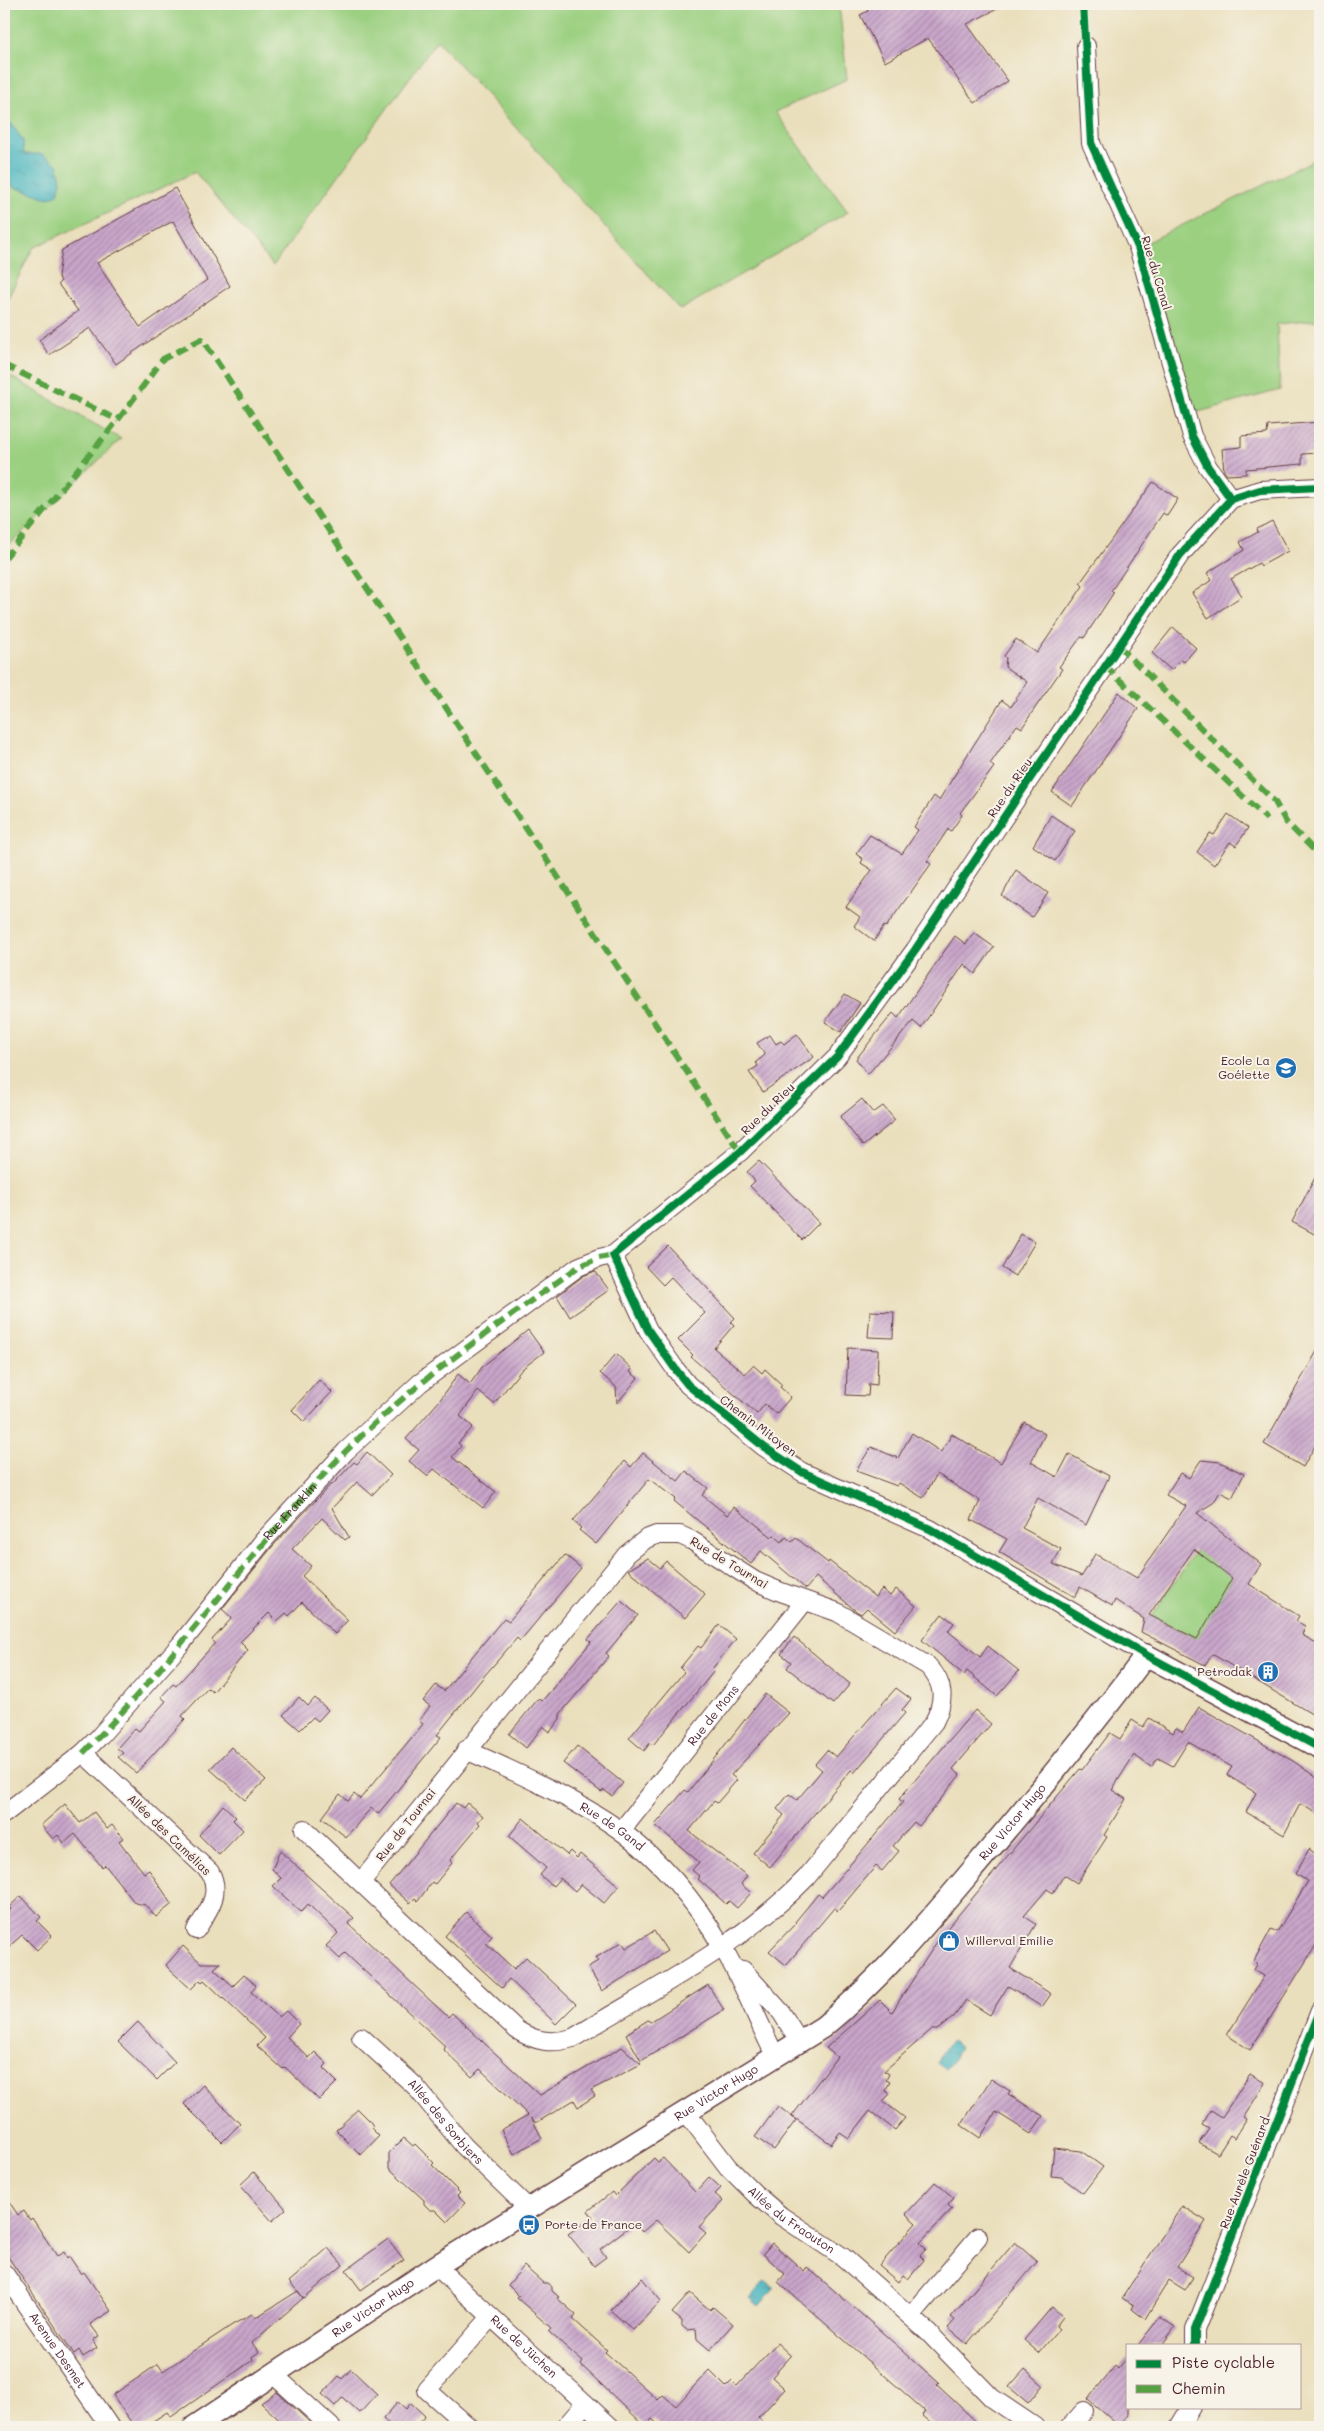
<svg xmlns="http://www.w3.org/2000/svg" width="1324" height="2431" font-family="Mali,sans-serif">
<defs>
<pattern id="water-ripples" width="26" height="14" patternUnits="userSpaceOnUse" patternTransform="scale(1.25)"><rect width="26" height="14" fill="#46b5bf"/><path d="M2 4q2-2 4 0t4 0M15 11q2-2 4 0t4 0" fill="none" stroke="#3c939b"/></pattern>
<pattern id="building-hatch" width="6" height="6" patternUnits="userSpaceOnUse" patternTransform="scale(1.25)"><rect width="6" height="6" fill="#c9a6cb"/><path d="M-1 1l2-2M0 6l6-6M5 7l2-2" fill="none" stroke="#a587a5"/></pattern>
</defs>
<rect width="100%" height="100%" fill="#f7f3e8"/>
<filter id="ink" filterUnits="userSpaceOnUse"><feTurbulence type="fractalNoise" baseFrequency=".02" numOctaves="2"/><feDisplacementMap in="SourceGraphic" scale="10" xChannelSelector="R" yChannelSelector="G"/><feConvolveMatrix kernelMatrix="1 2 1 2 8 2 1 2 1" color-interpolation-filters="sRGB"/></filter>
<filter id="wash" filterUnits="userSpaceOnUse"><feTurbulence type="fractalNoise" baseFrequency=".0096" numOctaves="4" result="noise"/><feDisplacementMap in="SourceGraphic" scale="20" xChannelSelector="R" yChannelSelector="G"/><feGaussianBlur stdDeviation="1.12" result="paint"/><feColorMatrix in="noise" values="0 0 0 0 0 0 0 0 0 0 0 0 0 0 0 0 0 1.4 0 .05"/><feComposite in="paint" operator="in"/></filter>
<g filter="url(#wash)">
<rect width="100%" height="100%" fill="#eadfbc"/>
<path fill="#9bd081" stroke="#727856" d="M4 4H839L847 79 775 112 848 212 680 310 437 40 273 266 195 172 33 248 4 306Z
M1320 157V320L1277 324 1280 390 1180 417 1138 247Z
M4 373 121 439 4 550Z
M1196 1550 1233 1577 1199 1639 1152 1616Z"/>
<path fill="url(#water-ripples)" stroke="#486a75" d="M4 122 12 124 23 141 24 154H42L58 165 61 181 58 194 48 198 13 187 6 173 8 157 4 155Z
M951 2041 960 2047 954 2059 945 2069 937 2063 943 2051Z
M765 2281 774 2289 759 2306 750 2298Z"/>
<g id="blocks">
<path fill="url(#building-hatch)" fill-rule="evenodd" d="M865 4H1007L967 24 1008 81 975 103 928 38 885 62 860 15 868 11Z
M175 188 230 286 116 364 90 328 49 355 39 340 78 311 58 284 61 281 58 276 62 250ZM173 221 207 280 140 327 97 263Z
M1320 422V453L1302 454V464L1246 469V474L1227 475 1224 471 1222 449 1241 447V436L1267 434 1268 426Z
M1153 482 1178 499 1167 516 1163 513 1111 591 1114 592 1084 638 1081 637 1059 667 1062 669 1031 714 1022 728 1017 725 990 764 994 767 960 813 962 815 951 831 948 829 927 861 931 864 886 927 884 926 874 941 854 926 860 917 846 907 872 870 861 863 863 859 856 854 870 835 902 854 918 830 914 827 934 796 939 800 1002 700 1011 707 1027 682 1005 667 1006 658 1004 656 1016 639 1037 653 1083 586 1080 583Z
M1272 521 1288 551 1261 566 1259 563 1231 579 1242 596 1208 618 1192 593 1212 580 1207 573 1244 550 1240 542 1258 532 1257 529Z
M1173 627 1196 648 1184 662 1181 660 1171 670 1152 653Z
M1119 692 1138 709 1072 806 1052 792Z
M1228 814 1248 828 1236 846 1230 842 1214 865 1197 852 1210 833 1214 835Z
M1051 815 1075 831 1055 861 1033 846Z
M1016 870 1048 893 1032 917 1002 896Z
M974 933 994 947 975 974 964 964 921 1028 913 1021 868 1074 856 1059 893 1013 898 1018 955 936 966 944Z
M845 994 860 1003 841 1032 825 1022Z
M797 1034 814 1057 763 1092 749 1072 758 1066 756 1062 765 1055 757 1043 770 1035 776 1044 781 1041 784 1044Z
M862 1099 873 1113 883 1106 895 1120 863 1146 840 1117Z
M759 1161 819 1223 802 1240 750 1186 755 1181 747 1172Z
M1320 1168V1237L1292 1222Z
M1021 1234 1035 1242 1015 1276 1002 1268Z
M668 1246 735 1318 731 1322 734 1325 714 1348 745 1374 753 1365 762 1373 765 1369 782 1385 780 1387 791 1397 776 1414 765 1404 757 1414 691 1357 693 1355 678 1340 705 1313 671 1277 663 1285 646 1267Z
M595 1271 609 1290 570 1317 557 1296 583 1276Z
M870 1311 894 1312 893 1338 868 1337Z
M528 1330 544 1352 522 1369 494 1404 478 1391 460 1416 473 1427 458 1443 461 1446 452 1457 496 1492 483 1508 434 1469 427 1476 409 1461 419 1450 406 1439 440 1400 458 1374 470 1384 483 1366Z
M1320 1346V1437L1303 1467 1264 1444Z
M848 1348 878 1350 877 1385 869 1384 868 1396 846 1395Z
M616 1354 632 1369 630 1372 638 1378 617 1403 616 1387 600 1373Z
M319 1380 332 1392 304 1422 292 1410Z
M1024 1422 1045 1434 1031 1462 1057 1477 1069 1454 1109 1476 1086 1525 1038 1498 1022 1528 1061 1549 1053 1564 1082 1576 1095 1554 1137 1578 1186 1506 1166 1495 1180 1473 1189 1478 1201 1460 1220 1462 1244 1474 1232 1498 1220 1492 1213 1503 1197 1513 1261 1564 1249 1584 1299 1616 1296 1621 1305 1626 1302 1635 1320 1645V1719L1212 1654 1205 1665 1141 1632 1144 1619 1115 1600 1112 1606 1080 1587 1075 1597 999 1552 1007 1539 971 1520 980 1501 937 1474 923 1498 899 1483 897 1486 856 1471 871 1447 898 1458 912 1433 941 1452 952 1434 1001 1463ZM1194 1549 1232 1578 1197 1639 1149 1615Z
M367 1452 391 1475 372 1495 357 1482 332 1508 349 1537 345 1540 322 1518 292 1549 311 1566 302 1576 348 1620 335 1634 302 1602 289 1616 286 1613 277 1621 269 1613 240 1642 248 1650 213 1692 208 1688 182 1716 185 1719 136 1773 118 1757 123 1753 117 1748 135 1728 139 1731 166 1701 161 1697 173 1684 176 1686 215 1643 212 1640 232 1618 222 1609 272 1547 331 1484 332 1485 354 1462 357 1464Z
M643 1453 678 1481 686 1471 708 1488 702 1495 727 1515 734 1507 772 1537 774 1535 782 1542 786 1537 792 1542 796 1538 828 1563 829 1561 875 1597 882 1589 890 1596 896 1589 916 1606 895 1631 867 1608 861 1614 856 1611 816 1577 806 1589 761 1551 751 1564 674 1501 676 1499 649 1479 596 1544 579 1530 581 1528 573 1521 625 1461 631 1467Z
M565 1555 581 1568 520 1641 517 1638 485 1675 437 1735 441 1737 378 1814 371 1808 346 1837 322 1818 340 1794 348 1801 354 1794 360 1799 423 1724 419 1721 430 1706 423 1701 436 1685 444 1691 504 1618 509 1621Z
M648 1558 660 1568 666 1561 705 1594 685 1618 628 1570Z
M621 1601 638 1615 606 1653 609 1656 560 1714V1719L550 1732 543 1726 526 1748 509 1734 538 1699 542 1701 591 1642 588 1639Z
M942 1614 954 1623 948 1631 980 1657 988 1646 1019 1671 997 1696 967 1671 964 1675 922 1640Z
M719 1625 736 1639 712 1669 714 1671 653 1745 650 1743 644 1751 629 1738 684 1672 680 1668 698 1646 701 1648Z
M794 1637 850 1684 833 1704 787 1668 791 1662 781 1654Z
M896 1688 911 1699 902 1710 905 1713 854 1773 851 1770 770 1867 753 1853 784 1815 777 1809 789 1794 797 1800 822 1770 815 1764 827 1750 836 1757Z
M765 1694 789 1713 731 1775 737 1780 717 1803 714 1801 689 1831 747 1876 741 1884 751 1893 737 1908 729 1901 726 1904 698 1879 700 1877 692 1870 699 1862 655 1825 685 1790 688 1792Z
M299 1697 308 1706 315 1698 328 1710 318 1721 313 1717 300 1730 283 1715Z
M1199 1707 1293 1761 1320 1780V1815L1300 1804 1284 1835 1246 1812 1256 1793 1227 1775 1232 1767 1188 1742 1173 1766 1158 1758 1151 1767 1134 1755 1112 1790 1126 1799 1104 1835 1107 1837 1077 1883 1064 1875 1053 1893 1047 1889 1024 1916 1036 1924 1010 1968 1051 1994 1042 2007 1008 1986 990 2015 966 2000 954 2017 937 2030H931L884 2071 889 2074 886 2080 890 2082 885 2091 890 2094 883 2101 905 2118 895 2130 870 2111 849 2138 840 2132 831 2144 792 2116 837 2057 826 2048 880 2000 892 2012 940 1937 1080 1769 1082 1770 1110 1733 1120 1739 1132 1720 1143 1727 1149 1718 1173 1733 1176 1728 1183 1732Z
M975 1710 991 1724 953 1769 960 1775 919 1826 914 1822 893 1846 899 1851 882 1871 876 1866 838 1911 834 1908 786 1965 769 1951 796 1923 795 1922 818 1894 822 1897 866 1846 903 1802 899 1799Z
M577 1746 623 1783 612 1796 604 1790 601 1792 563 1763Z
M231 1747 266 1780 245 1800 210 1769Z
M456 1803 463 1808 467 1803 483 1816 478 1822 480 1824 450 1860 452 1863 435 1884 432 1882 418 1901 415 1898 410 1903 389 1885Z
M65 1804 80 1823 94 1812 107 1829 112 1825 123 1838 119 1841 144 1873 149 1870 172 1904 156 1917 145 1905 135 1903 105 1865 102 1867 75 1834 64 1843 58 1835 53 1839 41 1825Z
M223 1805 236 1817 233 1820 243 1830 219 1855 199 1835Z
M523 1818 567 1855 570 1851 577 1858 580 1854 619 1886 604 1903 581 1884 575 1891 560 1878 553 1886 540 1875 546 1868 509 1836Z
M1309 1849 1320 1857V1939L1250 2050 1227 2035 1264 1976 1254 1970 1257 1964 1254 1961 1271 1929 1277 1932 1308 1881 1295 1874Z
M280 1851 354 1918 348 1923 419 1990 448 2017 452 2013 540 2095 622 2047 641 2064 591 2090 595 2096 578 2107 574 2100 536 2123 531 2117 542 2138 514 2154 501 2130 528 2115 480 2069 472 2077 443 2049 445 2046 345 1953 340 1959 326 1946 338 1933 308 1904 301 1912 273 1886 281 1878 272 1869Z
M21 1896 41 1917 37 1921 52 1936 37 1950 22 1935 4 1951V1916L11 1909 9 1907Z
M466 1912 492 1936 486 1943 514 1969 526 1957 576 2004 556 2024 509 1979 502 1988 445 1936Z
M654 1931 667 1951 602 1991 588 1967 598 1961 595 1958 622 1942 626 1948Z
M183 1946 201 1963H220L214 1969 233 1986 244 1975 256 1985 251 1992 279 2017 286 2011 299 2024 287 2037 309 2058 315 2052 327 2064 323 2068 337 2082 319 2100 285 2067 283 2069 257 2046 265 2038 204 1980 202 1982 200 1980 191 1989 169 1969 166 1965Z
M708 1985 724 2010 641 2061 626 2034 648 2020 650 2022Z
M138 2022 175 2062 157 2080 118 2042Z
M1250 2074 1265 2083 1244 2117 1247 2119 1235 2138 1230 2135 1218 2154 1199 2143 1209 2129 1202 2125 1211 2110 1222 2117Z
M991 2079 1010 2091 1008 2094 1043 2116 1031 2134 996 2112 980 2138 961 2125Z
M203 2085 240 2124 222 2142 184 2104Z
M778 2106 796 2120 774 2150 755 2137Z
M358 2109 369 2120 373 2126 371 2128 379 2136 361 2155 336 2130Z
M404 2138 413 2146 415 2144 434 2163 432 2165 460 2193 457 2196 465 2203 447 2222 435 2210H430L424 2204V2200L389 2168V2153Z
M1054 2148 1081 2151 1103 2167 1083 2193 1061 2177 1051 2176Z
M654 2158 658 2162 663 2158 695 2192 709 2177 721 2188 715 2194 723 2201 699 2227 706 2233 689 2252 656 2220 642 2232 634 2223 600 2249 606 2257 594 2266 568 2234 593 2217 588 2211 612 2192 615 2196Z
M254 2172 286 2209 272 2221 240 2185Z
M935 2182 954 2198 948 2205 952 2209 920 2243 926 2249 920 2256 924 2260 908 2279 903 2275 898 2282 879 2266 916 2223 906 2214Z
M4 2194 18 2215 24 2211 30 2220 32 2218 57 2256 64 2252 67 2258 69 2256 81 2274 84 2272 111 2311 90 2324 99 2336 93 2340 97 2348 83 2357 79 2350 74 2354 4 2251Z
M1182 2206 1206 2221 1177 2267 1193 2277 1185 2290 1169 2280 1145 2319 1132 2309 1134 2305 1122 2298Z
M388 2239 404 2260 361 2290 346 2270Z
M1015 2242 1037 2262 967 2344 948 2328 955 2320 951 2317Z
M772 2243 804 2271 807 2267 875 2326 939 2383 937 2385 982 2427H936L922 2415 925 2411 778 2282 785 2274 763 2254Z
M328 2248 343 2265 304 2298 289 2282Z
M524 2266 543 2283H547L552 2287V2291L559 2297 557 2298 576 2315 573 2319 607 2350 605 2352 658 2400 663 2395 676 2406 709 2370 726 2387 732 2381 737 2386 777 2343 791 2356 772 2377 785 2389 758 2418 769 2427H661L652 2419 646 2427 581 2365 583 2362 548 2331 551 2328 517 2298 519 2296 508 2285Z
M642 2278 661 2301 633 2330 610 2310Z
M298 2291 303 2298 252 2343 259 2352 252 2357 253 2360 171 2417 167 2412 144 2427H134L113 2395 158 2364 163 2371 232 2325 252 2314 255 2318Z
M690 2293 710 2310 713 2307 733 2324 710 2350 697 2339 696 2329 687 2330 682 2326V2321L672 2313Z
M1052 2307 1063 2317 1056 2326 1059 2329 1039 2353 1024 2340Z
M1160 2317 1175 2327 1162 2345H1138Z
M1128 2357V2415L1119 2426 1088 2399 1115 2366 1118 2369Z
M351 2369 377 2394 360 2413 343 2397 335 2406 322 2394 339 2376 342 2379Z
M1025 2369 1043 2385 1028 2403 1009 2387Z
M277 2392 315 2427H287L261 2403Z
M398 2402 406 2409 411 2403 425 2416 415 2427H392L383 2419Z"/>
</g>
</g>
<g filter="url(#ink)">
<use href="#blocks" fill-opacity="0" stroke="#623c41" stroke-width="1"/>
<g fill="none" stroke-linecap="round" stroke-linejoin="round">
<g stroke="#623c41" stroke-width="20">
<g id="minor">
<path d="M1086 46 1091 143 1138 247 1192 436 1208 467 1231 499"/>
<path d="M613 1255 648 1330 676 1370 688 1385 764 1447 802 1472 930 1529 1146 1655"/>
<path id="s1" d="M466 1750C516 1772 576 1799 621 1831 662 1861 697 1904 723 1948 744 1983 757 2021 776 2057"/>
<path d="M83 1753 210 1872C222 1894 208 1911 196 1930"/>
<path id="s2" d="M4 1814 83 1753 99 1737 180 1645 264 1540 346 1451 420 1383 578 1267 599 1258 613 1255 740 1152 837 1057 915 950 1180 555 1231 499 1260 490 1320 487"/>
<path d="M304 1829 517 2030C536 2042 552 2044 573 2038 653 1989 740 1946 806 1878L934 1722C945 1700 945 1684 928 1666L837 1612 781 1592 755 1581 691 1540 680 1535H656L646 1539 627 1554 361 1882"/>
<path id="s3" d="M621 1831 805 1601"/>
<path d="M743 1970 781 2012 800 2042"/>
<path id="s4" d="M361 2037 415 2086 464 2146 529 2209"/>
<path id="s5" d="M686 2112 728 2167 755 2194 781 2216 843 2257 928 2332 992 2398 1035 2427"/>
<path id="s6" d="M436 2266 611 2427"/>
<path id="s7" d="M4 2273 110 2427"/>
<path d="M911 2316 978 2237"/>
<path d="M1195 2345V2330L1320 2011"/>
<path d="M273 2374 331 2427"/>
<path d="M469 2427 427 2390 491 2317"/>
<path d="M565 2427 585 2404"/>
<path d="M1070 2427 1084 2411"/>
<path d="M1179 2427 1191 2407"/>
</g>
</g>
<g stroke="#623c41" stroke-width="24">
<g id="tertiary">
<path id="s8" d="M194 2427 436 2266 823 2027C882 1978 930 1920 979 1862 1037 1794 1094 1726 1146 1655L1320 1748"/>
</g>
</g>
<use href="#minor" stroke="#fff" stroke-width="18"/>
<use href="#tertiary" stroke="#fff" stroke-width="21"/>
<path stroke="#56a243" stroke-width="6" stroke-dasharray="12 6" stroke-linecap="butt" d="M4 365 118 420
M4 559 118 420 163 359 202 339 740 1152
M1119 646 1275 802 1286 822 1320 856
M1105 666 1267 819
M83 1753C177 1659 252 1548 345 1452 415 1381 498 1325 578 1267L599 1258 613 1255"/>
<g stroke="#f7f3e8" stroke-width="11">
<path id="cycleway" d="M1083 4 1091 143 1138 247 1192 436 1208 467 1231 499
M1320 487 1260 490 1231 499 1180 555 915 950 837 1057 740 1152 613 1255 648 1330 676 1370 688 1385 764 1447 802 1472 930 1529 1146 1655 1320 1748
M1195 2345V2330L1320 2011"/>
</g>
<use href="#cycleway" stroke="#00873e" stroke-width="8"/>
</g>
</g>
<defs>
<g id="school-disc" transform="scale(1.125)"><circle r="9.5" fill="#1f6fb2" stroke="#f7f3e8"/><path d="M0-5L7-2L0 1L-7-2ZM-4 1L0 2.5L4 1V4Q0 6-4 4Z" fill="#fff"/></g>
<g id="building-disc" transform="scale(1.125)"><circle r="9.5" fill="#1f6fb2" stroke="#f7f3e8"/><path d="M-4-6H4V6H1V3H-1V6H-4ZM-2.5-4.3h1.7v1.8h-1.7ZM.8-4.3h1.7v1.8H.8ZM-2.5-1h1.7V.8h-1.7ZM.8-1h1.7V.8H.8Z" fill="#fff"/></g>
<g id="shop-disc" transform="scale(1.125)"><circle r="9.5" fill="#1f6fb2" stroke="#f7f3e8"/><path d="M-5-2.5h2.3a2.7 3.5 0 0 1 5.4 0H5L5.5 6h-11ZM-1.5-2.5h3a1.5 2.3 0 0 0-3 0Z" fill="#fff"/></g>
<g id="bus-disc" transform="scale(1.125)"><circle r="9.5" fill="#1f6fb2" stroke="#f7f3e8"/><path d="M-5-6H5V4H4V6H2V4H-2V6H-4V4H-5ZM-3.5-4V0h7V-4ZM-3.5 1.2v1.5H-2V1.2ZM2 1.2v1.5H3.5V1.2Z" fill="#fff"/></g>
</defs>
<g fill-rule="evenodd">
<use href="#school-disc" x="1286" y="1068"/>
<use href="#building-disc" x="1268" y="1672"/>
<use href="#shop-disc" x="949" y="1941"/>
<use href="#bus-disc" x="529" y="2225"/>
</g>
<g text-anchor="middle" stroke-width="4" stroke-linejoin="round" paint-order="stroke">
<g font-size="12" fill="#4a1f2b" stroke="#f7f3e8">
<text transform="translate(1156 273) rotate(73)" y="4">Rue du Canal</text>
<text transform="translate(1010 788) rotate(-56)" y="4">Rue du Rieu</text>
<text transform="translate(768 1109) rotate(-44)" y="4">Rue du Rieu</text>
<text transform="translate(758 1426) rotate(37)" y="4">Chemin Mitoyen</text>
<text dy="4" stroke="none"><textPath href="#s2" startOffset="418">Rue Franklin</textPath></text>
<text transform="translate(729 1563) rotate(31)" y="4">Rue de Tournai</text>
<text dy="4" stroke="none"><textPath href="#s3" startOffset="148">Rue de Mons</textPath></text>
<text dy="4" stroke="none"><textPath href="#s8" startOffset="1025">Rue Victor Hugo</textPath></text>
<text transform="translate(406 1825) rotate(-52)" y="4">Rue de Tournai</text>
<text dy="4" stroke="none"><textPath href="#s1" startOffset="165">Rue de Gand</textPath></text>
<text transform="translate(169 1835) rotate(44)" y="4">Allée des Camélias</text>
<text dy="4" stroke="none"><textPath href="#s8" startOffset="620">Rue Victor Hugo</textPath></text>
<text dy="4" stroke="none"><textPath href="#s4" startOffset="120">Allée des Sorbiers</textPath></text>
<text transform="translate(1245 2173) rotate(-69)" y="4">Rue Aurèle Guénard</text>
<text dy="4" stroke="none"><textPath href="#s5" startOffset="152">Allée du Fraouton</textPath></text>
<text dy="4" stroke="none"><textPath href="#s8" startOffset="215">Rue Victor Hugo</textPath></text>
<text dy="4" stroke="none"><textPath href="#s6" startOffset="119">Rue de Jüchen</textPath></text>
<text dy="4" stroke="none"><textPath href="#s7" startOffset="94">Avenue Desmet</textPath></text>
</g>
<g font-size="12" fill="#4a1f2b" stroke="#f7f3e8" text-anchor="end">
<text x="1270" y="1065">Ecole La<tspan x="1270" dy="14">Goélette</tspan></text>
<text x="1252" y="1676">Petrodak</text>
<text x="965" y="1945" text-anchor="start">Willerval Emilie</text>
<text x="545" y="2229" text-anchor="start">Porte de France</text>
</g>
</g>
<rect width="1324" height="2431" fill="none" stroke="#f7f3e8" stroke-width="20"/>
<rect x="1126" y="2344" width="175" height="65" fill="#f7f3e8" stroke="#b29e9c"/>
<rect x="1136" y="2360" width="25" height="8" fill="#00873e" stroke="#b29e9c"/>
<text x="1172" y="2368" font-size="15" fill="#4a1f2b">Piste cyclable</text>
<rect x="1136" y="2385" width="25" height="8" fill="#56a243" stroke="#b29e9c"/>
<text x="1172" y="2394" font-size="15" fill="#4a1f2b">Chemin</text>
</svg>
